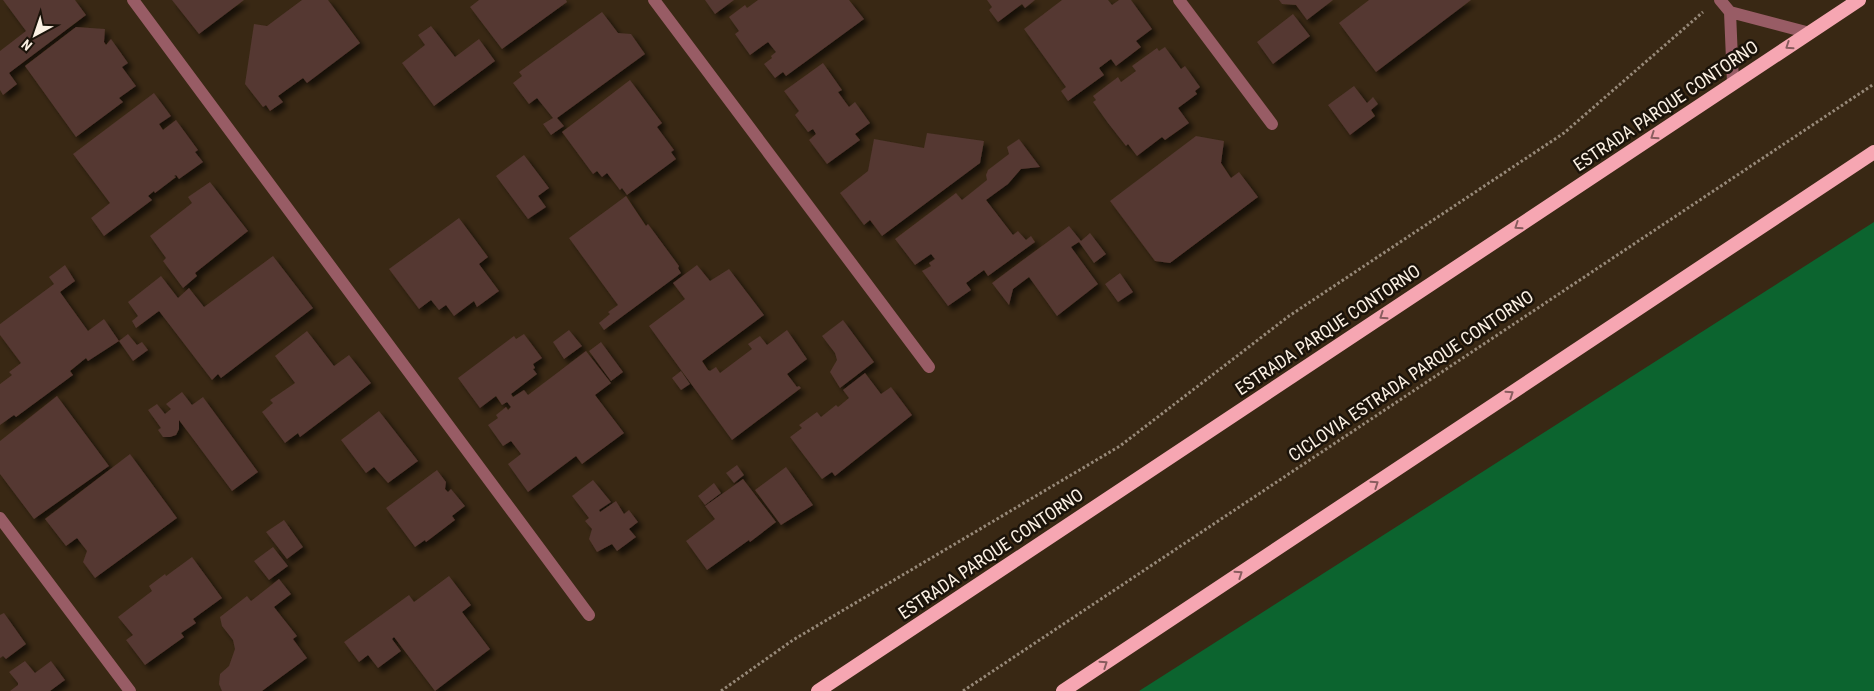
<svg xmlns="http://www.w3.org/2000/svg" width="1874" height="691" font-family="'Roboto Condensed',sans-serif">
<defs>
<filter id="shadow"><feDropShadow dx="4.5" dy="4.5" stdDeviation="2.5" flood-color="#0009"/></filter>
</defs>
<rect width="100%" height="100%" fill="#392814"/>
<path fill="#0c642f" d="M1874 222V691H1139Z"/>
<path fill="#543831" filter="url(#shadow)" d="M3 0H75L86 15 9 73 17 84 3 95 0 90V51L26 31Z
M172 0H244L199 34Z
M302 0H328L360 43 307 83 303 78 278 96 283 102 270 111 266 105 263 107 245 84 254 24 267 26Z
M479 0H566L567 2 502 49 470 7Z
M705 0H734L715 14Z
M758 0H849L864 19 786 76 783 72 775 78 764 64 772 58 771 56 776 52 768 42 750 55 735 34 739 31 729 17 745 5 747 8Z
M987 0H1035L1025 8 1022 4 998 22 989 10 992 7Z
M1062 0H1108L1112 5 1119 0H1131L1152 29 1136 41 1141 47 1116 66 1111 59 1099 68 1104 75 1068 101 1061 91 1066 87 1024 29Z
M1279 0H1333L1307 20 1296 5 1282 4Z
M1369 0H1471L1376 72 1339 23Z
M602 12 618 33 631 34 645 54 557 118 564 126 551 135 543 124 553 118 537 98 529 104 513 83 522 76 519 72Z
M1293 14 1310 36 1273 64 1257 42Z
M431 26 455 57 479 39 495 61 434 106 402 63 425 45 418 35Z
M76 27 105 29 104 42 106 45 111 39 128 63 122 67 136 86 119 98 123 102 76 137 25 66Z
M1165 47 1181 69 1185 66 1200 87 1195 91 1197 94 1178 108 1189 123 1165 140 1162 137 1137 156 1128 144 1126 146 1108 123 1093 102 1096 100 1093 96 1118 77 1121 82 1136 71 1132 66 1157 48 1159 51Z
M823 63 842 90 838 92 849 107 855 102 870 123 855 134 860 140 827 164 809 140 816 134 813 129 808 132 795 115 799 111 784 91Z
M630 80 662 123 657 127 674 150 671 152 676 159 627 195 622 188 620 190 607 173 602 177 597 171 593 174 562 132Z
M1354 86 1367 103 1373 97 1378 104 1371 110 1375 116 1350 135 1328 105Z
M154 93 171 116 159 124 163 130 176 120 198 150 195 152 203 162 179 179 176 175 174 176 176 177 155 193 154 191 148 196 152 200 104 236 91 218 110 203 73 154Z
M927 133 984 141 980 163 882 236 870 220 864 225 840 193 868 171 874 139 924 148Z
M1196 136 1224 141 1221 163 1231 178 1239 172 1258 197 1170 263 1155 261 1110 201Z
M1019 139 1040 167 1021 169 1008 184 986 200 1013 235 1018 231 1026 240 1031 236 1035 242 988 276 984 270 966 283 971 290 948 306 922 271 931 266 929 263 935 259 931 254 915 265 895 239 956 193 962 200 987 180 986 175 988 170 1009 154 1007 147Z
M524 155 549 188 538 196 546 207 528 219 496 176Z
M210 182 248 231 195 273 197 276 183 288 163 261 166 258 150 236 192 203 188 197Z
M626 196 646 226 648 224 679 266 678 268 681 273 604 330 599 323 610 314 608 312 618 305 569 238Z
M459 218 488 257 479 264 499 291 477 307 474 301 454 316 446 305 439 310 431 300 419 309 389 269Z
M1069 226 1081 241 1090 233 1106 254 1094 263 1079 242 1071 247 1098 284 1057 316 1029 277 1013 289 1009 305 992 283Z
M273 256 313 308 221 378 218 374 212 380 159 311 136 328 132 321 138 316 128 302 161 276 178 298 189 288 204 307Z
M65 265 75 281 60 292 88 331 104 319 119 341 128 334 137 345 142 342 148 350 133 361 119 341 88 361 86 358 70 371 73 375 16 417 14 415 0 425V384L12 375 9 372 21 363 0 335V324L54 284 49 277Z
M697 265 710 281 729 269 764 315 702 361 708 370 710 371 716 367 720 373 752 349 748 344 760 336 767 345 787 330 807 359 787 374 797 387 799 386 801 388 732 440 649 326 685 299 673 283Z
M1120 273 1133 292 1118 302 1105 284Z
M843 320 874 362 840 388 830 372 837 360 835 353 822 336Z
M569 330 582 346 564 359 553 342Z
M307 331 334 366 349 355 371 383 300 437 298 433 285 443 262 412 273 403 270 400 295 383 275 356Z
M524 334 542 358 533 364 535 368 533 369 537 374 511 394 513 397 524 390 528 395 586 351 611 383 595 395 624 433 582 464 576 456 528 492 508 464 521 454 511 441 503 446 488 425 498 418 496 415 506 407 508 410 511 407 507 402 502 405 496 396 480 408 458 378 514 336 516 339Z
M601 342 623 372 611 381 589 351Z
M681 371 690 384 681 390 672 378Z
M865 373 881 394 891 387 912 415 835 476 832 472 822 479 790 437 802 428 799 425 817 412 821 417 836 405 838 407 849 398 843 390Z
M182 392 192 405 203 397 258 472 232 491 179 420V429L176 435 170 437H163L158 430 161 428 148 410 157 404 165 414 171 409 166 404Z
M57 396 109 466 34 519 0 474V441Z
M379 411 418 461 388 483 374 467 366 473 341 440Z
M130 454 177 518 95 578 83 562 87 551 77 538 66 546 45 519Z
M737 465 744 475 734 483 726 473Z
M786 467 813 505 781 525 755 490Z
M437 470 446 482 445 489 448 492 451 489 465 506 452 516 455 520 426 542 425 540 415 547 386 508Z
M743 479 776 522 750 542 749 540 707 570 686 541 715 519 705 506Z
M593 480 611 502 599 510 600 512 616 501 624 514 629 510 638 522 629 529 636 537 617 551 612 544 597 552 589 539 592 529 585 521 589 518 572 496Z
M714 483 721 493 705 505 698 496Z
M284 520 303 547 287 559 266 532Z
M273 547 288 566 269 580 254 561Z
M192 557 222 598 193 619 196 623 181 633 184 637 145 665 126 640 133 635 118 617 152 591 149 586 165 574 166 576Z
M449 576 471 605 462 612 490 649 435 691 394 637 392 639 401 651 378 668 368 655 359 662 344 642 409 595 414 602Z
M279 579 291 594 274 607 297 636 293 639 307 658 262 691H222L219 684 220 674 229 666 235 649 233 640 222 626 220 617 247 596 251 601Z
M4 613 26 644 6 659 3 656 0 658V615Z
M25 661 35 673 51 661 65 680 50 691H10L18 685V683L9 672Z"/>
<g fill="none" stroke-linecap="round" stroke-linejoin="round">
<path stroke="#978979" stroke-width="3" stroke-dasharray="2.5 2.5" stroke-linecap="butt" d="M721 691 793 640 1120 446 1289 316 1564 133 1703 12
M963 691 1874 84"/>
<path stroke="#985c65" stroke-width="12" d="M133 0 589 615
M654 0 929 367
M1179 0 1272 124
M0 518 130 691"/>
<path stroke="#985c65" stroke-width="12" d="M1720 0 1730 12 1810 33
M1730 12 1733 83"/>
<path stroke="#f6a6b2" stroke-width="14" d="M818 691 1859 0
M1063 691 1874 152"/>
</g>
<defs><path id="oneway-chevron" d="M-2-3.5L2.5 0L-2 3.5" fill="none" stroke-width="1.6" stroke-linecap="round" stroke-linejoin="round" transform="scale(1.25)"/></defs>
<g stroke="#885c5e">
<use href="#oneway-chevron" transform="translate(1789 46) rotate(146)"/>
<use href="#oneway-chevron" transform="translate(1654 136) rotate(146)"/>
<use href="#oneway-chevron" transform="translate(1518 226) rotate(146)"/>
<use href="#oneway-chevron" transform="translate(1383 316) rotate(146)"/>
<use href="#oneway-chevron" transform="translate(1510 394) rotate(-34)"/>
<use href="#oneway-chevron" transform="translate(1375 484) rotate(-34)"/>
<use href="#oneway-chevron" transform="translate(1239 574) rotate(-34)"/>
<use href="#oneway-chevron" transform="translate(1104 664) rotate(-34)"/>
</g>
<g text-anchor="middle" stroke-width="5" stroke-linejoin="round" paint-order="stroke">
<g font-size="18" fill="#fbf0e3" stroke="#1b130a">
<text transform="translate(1666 106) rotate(-34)" y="6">ESTRADA PARQUE CONTORNO</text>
<text transform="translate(1328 330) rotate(-34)" y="6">ESTRADA PARQUE CONTORNO</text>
<text transform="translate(1411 376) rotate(-34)" y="6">CICLOVIA ESTRADA PARQUE CONTORNO</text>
<text transform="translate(991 554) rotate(-34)" y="6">ESTRADA PARQUE CONTORNO</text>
</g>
</g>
<g transform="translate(35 35) rotate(220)" stroke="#1b130a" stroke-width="4" paint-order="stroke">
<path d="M0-4L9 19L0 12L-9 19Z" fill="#fbf0e3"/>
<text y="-8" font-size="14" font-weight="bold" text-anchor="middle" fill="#fbf0e3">N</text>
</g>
</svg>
